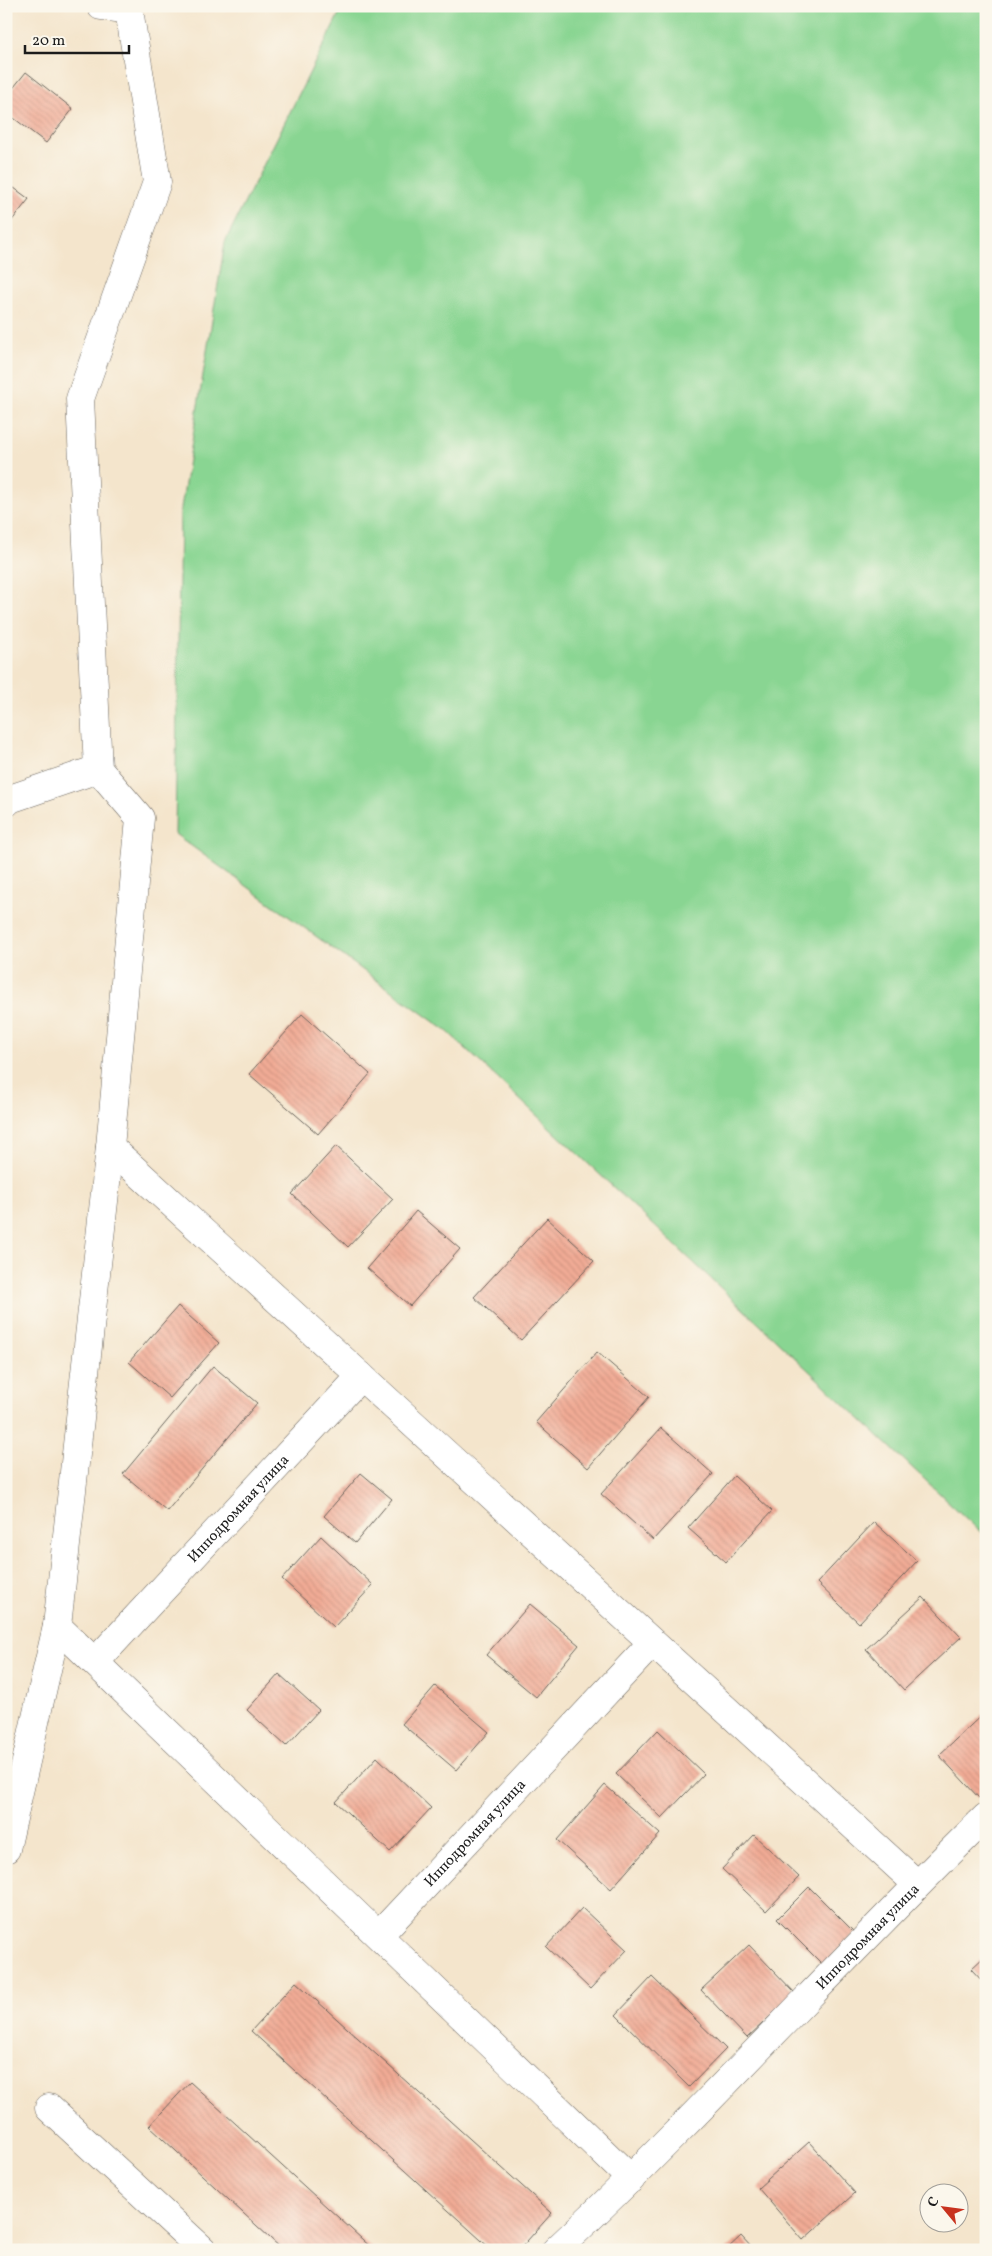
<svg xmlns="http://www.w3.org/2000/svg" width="992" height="2256" font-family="Vollkorn,serif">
<defs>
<pattern id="building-back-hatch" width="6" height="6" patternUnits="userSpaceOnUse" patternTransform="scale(1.25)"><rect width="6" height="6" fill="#f1ab95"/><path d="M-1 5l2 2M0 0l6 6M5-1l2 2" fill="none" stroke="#ce9380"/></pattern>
</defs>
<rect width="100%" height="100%" fill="#fbf7ec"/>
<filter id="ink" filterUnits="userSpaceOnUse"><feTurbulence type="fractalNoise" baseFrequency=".02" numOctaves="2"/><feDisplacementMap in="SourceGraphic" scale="10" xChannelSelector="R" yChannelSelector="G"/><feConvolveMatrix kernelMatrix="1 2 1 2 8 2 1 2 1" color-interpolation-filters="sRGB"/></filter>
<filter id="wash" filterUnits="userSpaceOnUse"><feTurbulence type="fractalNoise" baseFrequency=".0096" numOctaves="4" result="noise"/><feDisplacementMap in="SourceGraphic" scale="20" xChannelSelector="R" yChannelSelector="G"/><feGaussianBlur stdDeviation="1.12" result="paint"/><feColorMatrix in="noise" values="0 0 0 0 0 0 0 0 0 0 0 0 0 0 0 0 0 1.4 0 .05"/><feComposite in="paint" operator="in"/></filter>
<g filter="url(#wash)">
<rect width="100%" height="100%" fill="#f4e5cc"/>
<path fill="#89d592" stroke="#527857" d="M343 6H986V1537L448 1032 175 834 180 514 225 242Z"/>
<g id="blocks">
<path fill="url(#building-back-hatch)" d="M26 72 73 109 46 143 6 112V97Z
M6 182 29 199 6 228Z
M302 1014 370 1074 318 1134 249 1074Z
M336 1146 393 1199 348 1247 292 1194Z
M416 1211 460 1249 410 1306 367 1268Z
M547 1218 594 1261 521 1340 474 1297Z
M178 1306 219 1343 170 1398 129 1362Z
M597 1352 649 1397 588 1468 536 1422Z
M213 1366 257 1403 167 1511 123 1474Z
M661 1428 713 1474 653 1540 601 1494Z
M361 1473 392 1499 355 1543 324 1516Z
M734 1476 772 1511 726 1562 688 1528Z
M874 1522 917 1561 859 1623 817 1583Z
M321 1536 373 1585 334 1627 282 1579Z
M923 1597 961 1637 904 1690 866 1649Z
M530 1604 579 1645 536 1697 486 1655Z
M279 1674 319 1710 286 1746 247 1710Z
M435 1686 489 1732 456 1770 402 1724Z
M986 1711V1792L979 1798 939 1755Z
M658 1730 704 1774 662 1818 616 1774Z
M377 1757 431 1808 390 1852 336 1802Z
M605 1785 660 1834 611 1889 557 1840Z
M754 1835 799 1877 766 1911 722 1869Z
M809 1887 855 1933 823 1965 777 1919Z
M582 1908 627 1950 590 1989 546 1947Z
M749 1945 795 1993 747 2038 701 1990Z
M986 1955V1985L971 1969Z
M652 1977 726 2049 689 2087 616 2015Z
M296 1982 552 2213 519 2250H492L251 2031Z
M190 2082 374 2250H283L149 2126Z
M809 2142 855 2193 803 2240 758 2188Z
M741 2236 754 2250H726Z"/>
</g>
</g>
<g filter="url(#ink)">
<use href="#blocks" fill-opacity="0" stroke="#68625a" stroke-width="1"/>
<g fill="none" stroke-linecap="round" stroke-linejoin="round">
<g stroke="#68625a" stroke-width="29">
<g id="street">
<path d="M101 6 129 10"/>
<path d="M6 803 10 799 98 769"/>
<path d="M110 1147 917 1884"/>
<path d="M57 1626 631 2179"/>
<path id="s1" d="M95 1662 361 1376"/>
<path d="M6 1849 57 1626 110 1147 140 818 98 769 80 399 157 182 129 10"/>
<path id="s2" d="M379 1935 652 1643"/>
<path d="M49 2108 203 2250"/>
<path id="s3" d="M556 2250C705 2111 840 1959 986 1817"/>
</g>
</g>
<use href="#street" stroke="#fff" stroke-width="28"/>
</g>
</g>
<g text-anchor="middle" stroke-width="4.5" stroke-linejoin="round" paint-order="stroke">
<g font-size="15" fill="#1c1c1c" stroke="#fbf7ec">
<text dy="5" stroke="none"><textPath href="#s1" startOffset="210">Ипподромная улица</textPath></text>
<text dy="5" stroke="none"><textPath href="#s2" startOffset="140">Ипподромная улица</textPath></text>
<text dy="5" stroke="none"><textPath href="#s3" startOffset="442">Ипподромная улица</textPath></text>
</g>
</g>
<rect width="992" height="2256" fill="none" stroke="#fbf7ec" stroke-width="25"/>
<g transform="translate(944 2208) rotate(299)"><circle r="24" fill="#fbf7ec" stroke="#a29f99"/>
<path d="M0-4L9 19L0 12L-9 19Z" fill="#c8321e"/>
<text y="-8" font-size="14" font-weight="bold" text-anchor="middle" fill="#1c1c1c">С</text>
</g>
<path d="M25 45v8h104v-8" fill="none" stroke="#1c1c1c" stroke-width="2.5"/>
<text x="32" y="45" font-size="15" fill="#1c1c1c" stroke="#fbf7ec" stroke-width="4" paint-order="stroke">20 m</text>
</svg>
